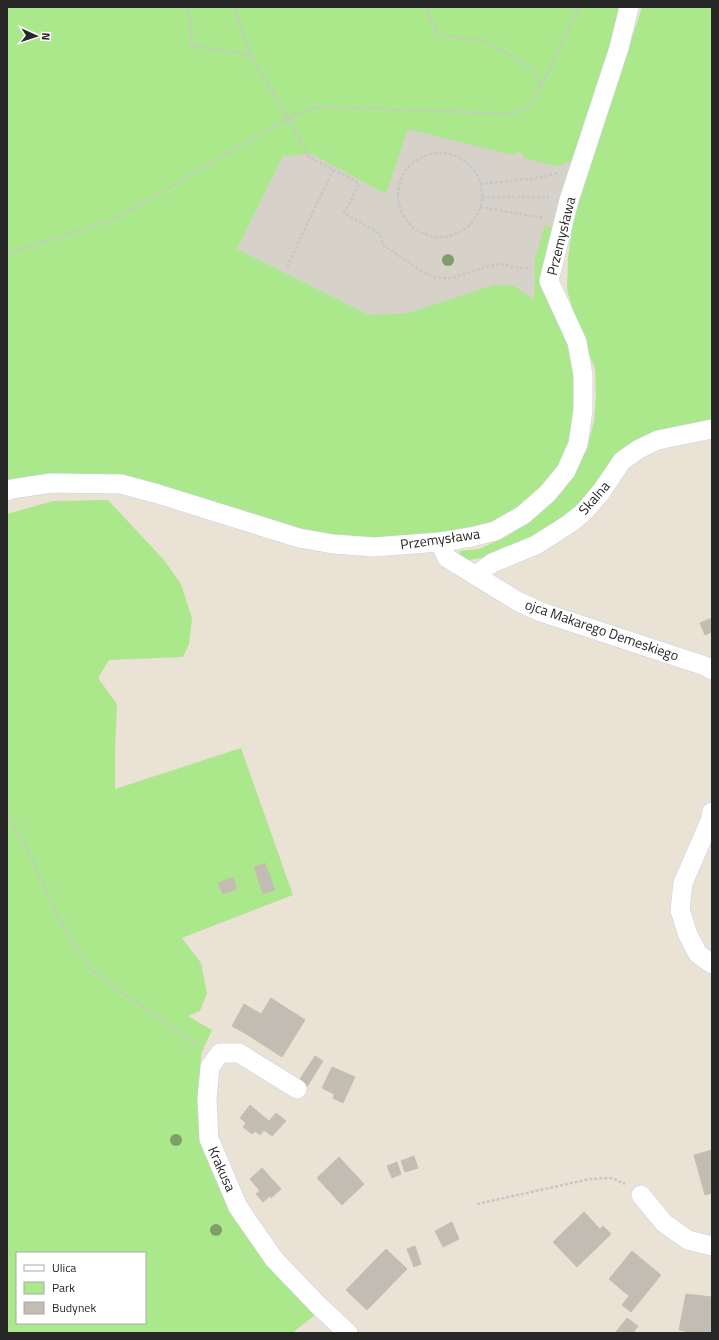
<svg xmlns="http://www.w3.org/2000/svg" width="719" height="1340" font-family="'Titillium Web',sans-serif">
<rect width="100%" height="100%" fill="#ebe2d6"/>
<path fill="#abe88c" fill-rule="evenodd" d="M7 7H629L549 281 583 375 566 471 495 531 374 547 158 494 7 491Z
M642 7H712V423L649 436 582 504 555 526 489 557 468 560 461 559 459 551 479 549 506 537 535 517 561 493 575 473 587 449 594 421 596 396 595 369 577 323 567 290 568 258 573 221Z
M108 500 164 560 181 584 192 618 189 644 183 657 109 660 98 678 117 704 115 751V789L241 748 293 895 182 938 201 963 207 993 200 1011 188 1016 212 1030 201 1054 199 1118 210 1168 246 1232 319 1312 292 1333H7V514L53 501ZM17 1253H145V1323H17Z"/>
<path fill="#d6d2ca" d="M408 129 513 155 521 151 524 158 556 166 571 161 552 228 545 225 535 259 534 300 514 286 494 285 408 313 369 315 237 249 283 156 312 154 386 194Z"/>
<path fill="#c2bcb3" stroke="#c6bfb0" d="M712 618V632L705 635 700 623Z
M265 863 275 890 263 894 254 867Z
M233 877 237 889 223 894 218 883Z
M271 998 305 1020 282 1057 248 1035Z
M244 1004 261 1014 248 1035 232 1026Z
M315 1056 323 1061 305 1090 296 1085Z
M332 1067 355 1077 343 1103 333 1098 334 1094 322 1088Z
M250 1105 269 1121 276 1113 286 1121 272 1136 264 1130 260 1135 255 1131 252 1134 243 1127 246 1123 240 1118Z
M712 1150V1193L705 1195 694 1155Z
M414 1156 418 1168 405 1172 401 1161Z
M339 1157 364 1184 342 1205 317 1178Z
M397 1162 401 1174 392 1178 387 1166Z
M262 1168 281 1189 271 1198 270 1196 263 1202 256 1194 260 1191 250 1179Z
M584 1212 600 1229 603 1226 611 1234 577 1267 553 1242Z
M452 1222 459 1239 443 1247 435 1231Z
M415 1246 421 1264 414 1267 407 1249Z
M386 1249 407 1269 367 1310 346 1290Z
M632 1251 661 1275 631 1312 622 1305 629 1296 609 1279Z
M686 1294 712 1297V1333H695L679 1330Z
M627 1318 638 1326 633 1333H615Z"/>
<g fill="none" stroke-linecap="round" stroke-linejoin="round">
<g stroke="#cbcfe2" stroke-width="20">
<path id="street" d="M7 491 12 489 51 483 121 484 158 494 299 538 333 544 374 547 440 542 471 537 495 531 523 515 547 494 566 471 578 444 583 410V375L577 342 549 281 569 200 619 48 629 7
M440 542 447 558 517 601 541 612 705 666 712 670
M476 575 492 563 536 545 569 524 584 512 601 492 622 461 639 449 658 440 712 429
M712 812 710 821 683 883 680 910 688 935 698 954 712 964
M297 1089 239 1053H220L210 1067 207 1100 209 1139 238 1207 274 1259 319 1306 348 1333
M641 1195 664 1223 688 1240 712 1246"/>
</g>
<path stroke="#c7c7c7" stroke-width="2.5" stroke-dasharray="3 2" stroke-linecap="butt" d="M185 7C192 19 192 32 191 45L251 55
M236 7 241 29 251 56 288 118 309 157 356 181 359 185 344 213 380 234 383 245 423 272 436 278H452L489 266 503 264 517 268H531
M426 7 438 35 485 41 533 69 541 86
M398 195a42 42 0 1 1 84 0a42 42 0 1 1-84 0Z
M480 184 538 178 557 173
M482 197H549
M480 207 544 218
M7 254 109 221 139 205 288 118 315 107H338L510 114 529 107 541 87 579 7
M287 267 333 170
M7 814 26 847 61 923 92 971 199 1046
M477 1204 590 1179 612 1178 625 1184"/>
<use href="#street" stroke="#fff" stroke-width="19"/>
</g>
<g fill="#7d9f6a">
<circle cx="448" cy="260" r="6"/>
<circle cx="176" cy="1140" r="6"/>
<circle cx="216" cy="1230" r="6"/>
</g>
<g text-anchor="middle" stroke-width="3" stroke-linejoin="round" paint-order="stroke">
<g font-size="14" fill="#272727" stroke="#fff">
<text transform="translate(561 236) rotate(-76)" y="5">Przemysława</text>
<text transform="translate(594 498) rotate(-49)" y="5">Skalna</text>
<text transform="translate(440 539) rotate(-8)" y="5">Przemysława</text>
<text transform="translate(602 630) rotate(19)" y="5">ojca Makarego Demeskiego</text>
<text transform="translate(222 1169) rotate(66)" y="5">Krakusa</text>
</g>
</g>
<rect width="719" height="1340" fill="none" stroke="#272727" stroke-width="16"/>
<rect x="16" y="1252" width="130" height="72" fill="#ffffff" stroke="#a9a9a9"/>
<rect x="24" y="1265" width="20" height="6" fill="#ffffff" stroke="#a9a9a9"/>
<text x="52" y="1272" font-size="12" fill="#272727">Ulica</text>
<rect x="24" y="1282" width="20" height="12" fill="#abe88c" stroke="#a9a9a9"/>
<text x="52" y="1292" font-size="12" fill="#272727">Park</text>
<rect x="24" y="1302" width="20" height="12" fill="#c2bcb3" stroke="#a9a9a9"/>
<text x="52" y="1312" font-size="12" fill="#272727">Budynek</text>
<g transform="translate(36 36) rotate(93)" stroke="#ffffff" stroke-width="3" paint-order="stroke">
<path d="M0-3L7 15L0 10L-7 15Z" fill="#272727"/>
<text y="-6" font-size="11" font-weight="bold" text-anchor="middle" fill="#272727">N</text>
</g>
</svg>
